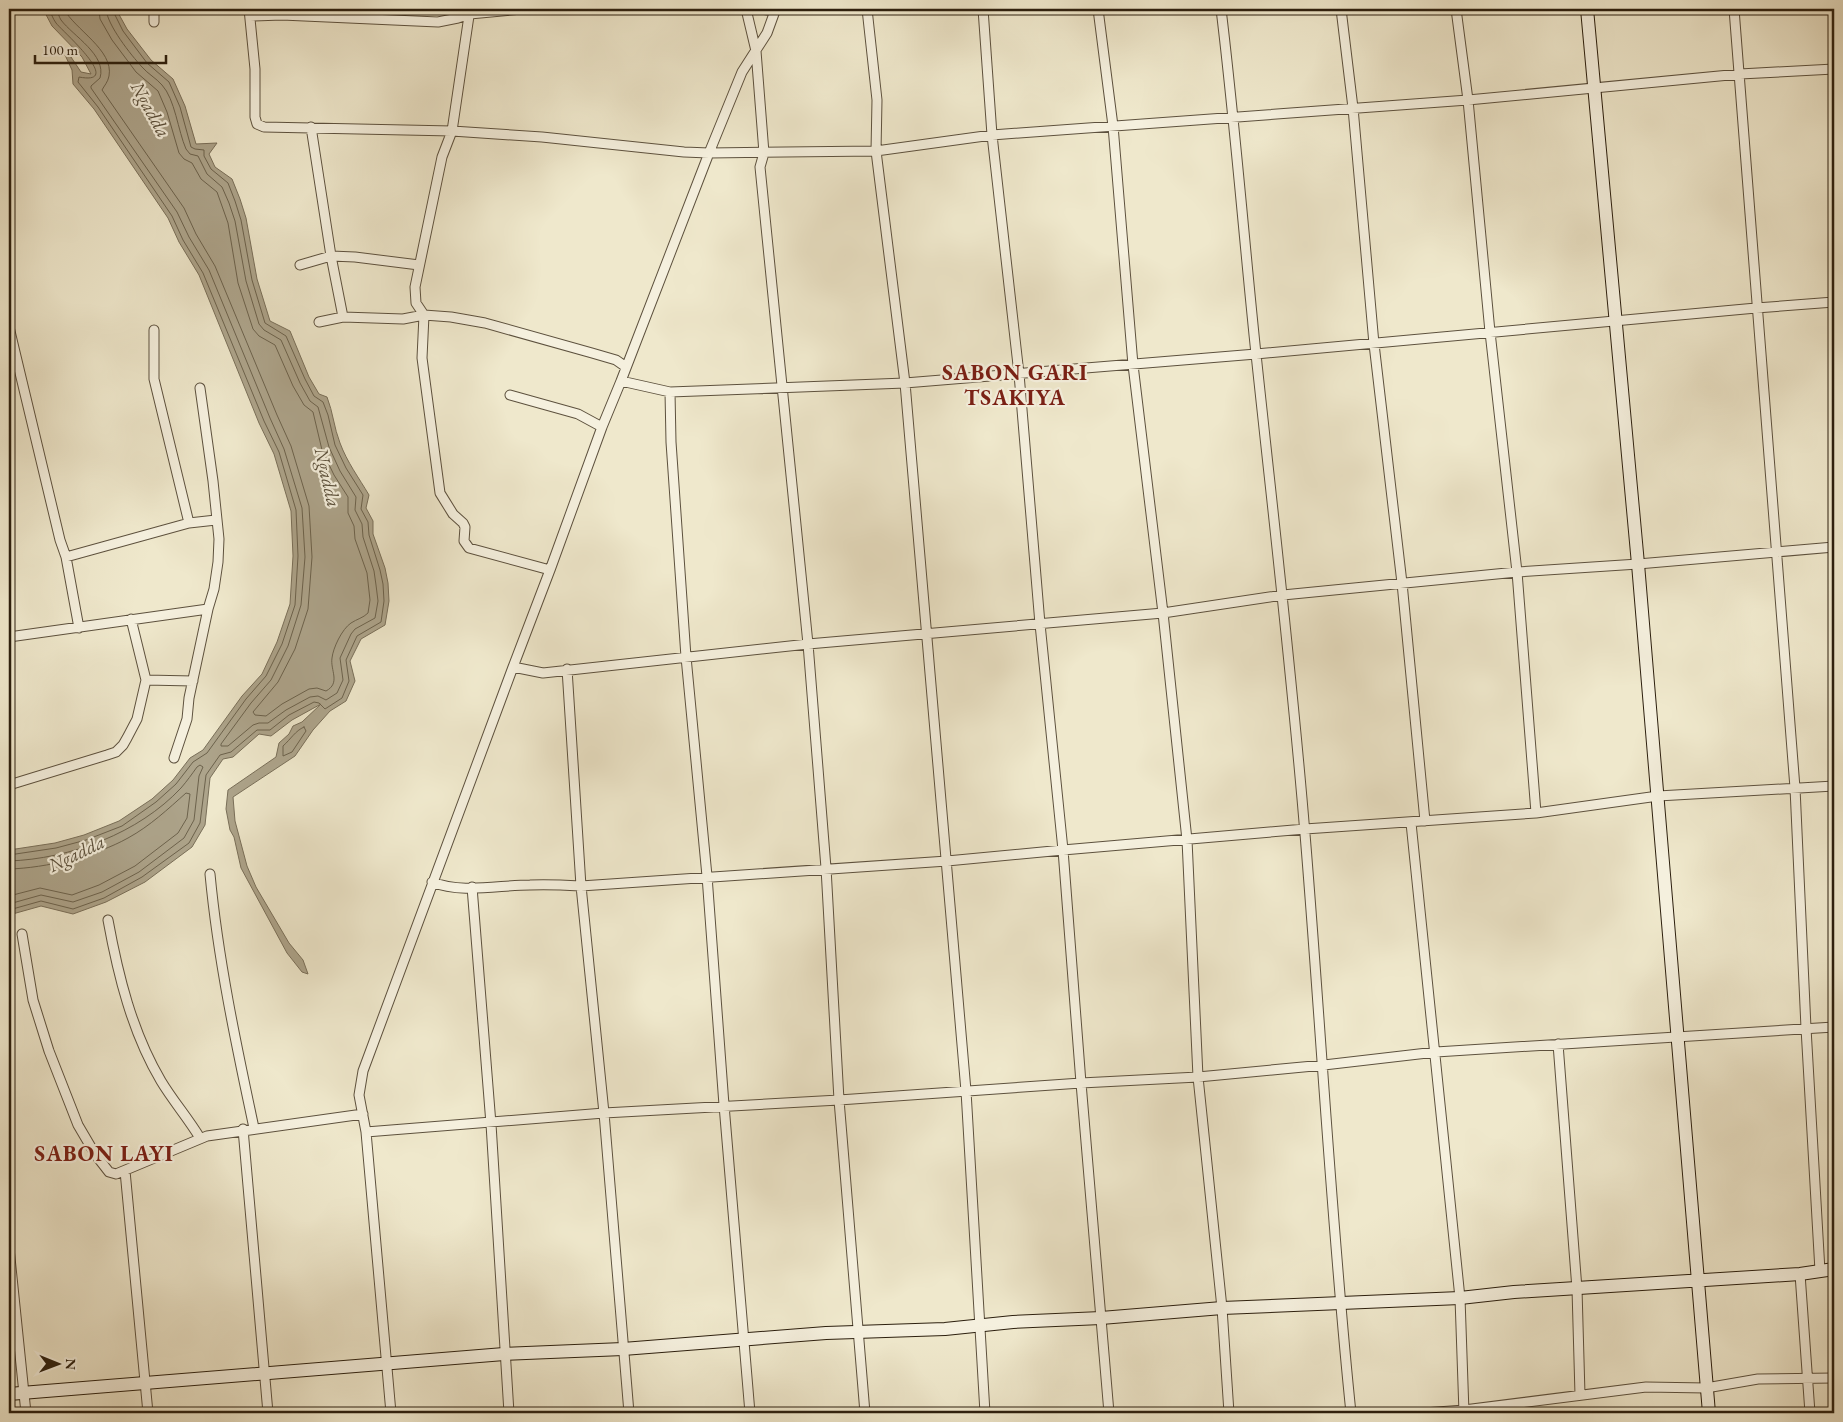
<svg xmlns="http://www.w3.org/2000/svg" width="1843" height="1422" font-family="'EB Garamond',serif">
<rect width="100%" height="100%" fill="#efe8cc"/>
<filter id="stains"><feTurbulence type="fractalNoise" baseFrequency=".004" numOctaves="4"/><feColorMatrix values="0 0 0 0 .2 0 0 0 0 .09 0 0 0 0 .02 0 0 0 .5 -.17"/></filter>
<radialGradient id="worn" r=".72"><stop offset=".6" stop-color="#630" stop-opacity="0"/><stop offset="1" stop-color="#630" stop-opacity=".3"/></radialGradient>
<path fill="#ada48b" stroke="#796f59" d="M43 9H116L127 29 151 60 173 79 185 106 196 144 217 143 209 154 215 167 232 179 240 199 246 218 257 279 270 321 290 331 309 377 319 394 327 397C333 412 334 428 340 443 347 462 359 478 369 495L366 508 373 521V534L385 568 388 583 389 601 385 625 361 639 350 661 355 681 346 701 330 711 313 730 295 756 233 797 235 821 247 866 256 887 289 943 303 960 308 974 302 972 287 953 241 868 234 837 230 830 226 809 228 790 276 757 279 743 289 734 293 726 302 722 321 704 292 720 271 736 259 734 233 757 223 759 210 778 205 825 192 847 145 882 106 902 73 914 41 906 9 915V850L55 843 84 835 119 821 152 799 173 780 190 758 203 750 242 696 262 674 277 642 290 604 293 556 291 511 274 454 259 423 199 275 179 242 168 218 94 109 73 84 72 70 65 55 71 57 81 72 91 74 82 57 52 26Z"/>
<g fill="none" stroke-linecap="round" stroke-linejoin="round">
<path stroke="#6c624c" stroke-width="1" d="M56 9C58 12 59 17 61 20 73 36 107 55 100 78L91 86V88L177 212 189 237 209 270 270 418 284 449 302 508 305 557 301 605 288 646 271 680 251 703 221 744V746H228L253 725 259 723H268L286 710 310 697 318 696 326 700 337 693 343 680 340 658 351 634 355 629 375 618 378 601 376 585 374 571 363 537 362 524 355 510 356 497 340 471 329 447 318 407 310 401 300 383 281 340 264 330 259 324 246 281 235 221 229 203 222 187 207 174 198 156 190 154 186 149C178 131 175 99 162 85 156 78 148 74 142 67 131 55 107 25 106 9
M64 9C74 29 114 50 109 76 108 82 104 86 102 90L184 208 196 234 215 266 277 415 291 446 309 506 312 557 308 609 295 649 278 682 253 712 255 715 266 716 282 704 309 689 317 688 326 691C341 683 330 670 332 658 333 648 342 629 351 623 357 619 363 618 368 613L370 600 367 573 355 539 354 526 348 513V497L334 475 322 450 313 412 304 405 293 386 275 345 259 336 253 329 238 283 228 223 217 192 201 179 192 163 184 159 179 153 167 112 158 91 136 72 112 40 100 19 99 9
M304 727 306 731 292 752 283 756V746C291 739 295 731 304 727Z
M9 855 56 848 86 840 122 826 156 802 176 784 193 762 207 753 246 699 266 676 282 644 295 605 298 556 296 510 279 452 264 421 203 273 183 240 172 216 98 107 78 82 79 77C126 86 61 30 56 23 53 19 51 13 49 9
M9 861C70 859 139 833 181 788 187 781 192 774 197 767L200 765 203 767 199 776 194 820 184 838 139 872 102 892 73 902 41 895 9 904
M9 869C46 868 96 856 128 838 150 826 168 809 186 793L190 794 187 818 178 833 135 866 99 885 72 895 40 888 9 896
M9 910 41 901 73 909 104 898 142 877 189 843 200 823 206 775 220 755 231 752 257 730H270L289 715 314 702 319 703 325 709 342 698 349 681 346 660 357 636 381 622 384 601 383 584 380 570 369 535 368 522 361 509 363 495 346 468 335 445 328 415 323 402 314 396 305 379 286 336 265 323 252 280 241 220 235 201 228 183 211 169 204 156V150L195 149 191 147 180 107 169 82 147 63 123 31 112 9"/>
<g stroke="#5d513e" stroke-width="11">
<path id="street" d="M154 9V22
M249 9 255 69V117L257 124 264 127 452 131 542 137 684 152 709 153 742 72 767 33 775 11
M470 9 452 131 442 157 415 287 416 303 424 315 422 358 440 493 453 514 463 523 465 527 464 541 469 548 550 570 602 427
M746 9 756 51 764 153 760 167 808 644 826 868 839 1100 865 1413
M760 9 775 11 776 9
M867 9 877 100 876 151 905 383 966 1091 985 1413
M983 9 992 135 1019 374 1040 624 1063 850 1081 1083 1109 1413
M1098 9 1113 126 1133 365 1163 613 1187 840 1198 1077 1222 1308 1229 1413
M1221 9C1235 124 1244 239 1256 354 1273 514 1292 674 1305 834 1321 1027 1331 1221 1351 1413
M1341 9 1353 108 1374 344 1402 583 1425 821
M1456 9 1468 100 1490 332 1517 572 1536 813
M1734 9 1795 788 1806 1028 1820 1271
M250 16 282 15 438 22 458 18 470 14 522 9
M311 127 331 256 343 317
M300 265 331 256 355 257 419 265
M319 322 343 317 403 319 424 315 451 317 485 323 592 353 616 360 626 367
M9 327 60 540 66 557 79 628
M154 330V379L189 523
M621 381 709 153 876 151 992 135 1468 100 1740 74 1834 69
M670 392 671 442 686 657 707 876 724 1105 750 1413
M510 395 578 414 602 427 621 381 670 392 905 383 1256 354 1756 308 1834 302
M66 557 189 523 216 520
M550 570 513 667 543 673 808 644 1163 613 1283 595 1517 572 1638 564 1834 547
M9 637 208 609
M567 669 581 886 604 1113 629 1413
M146 680 193 681
M174 758 187 719 189 698 208 609 214 589 218 562 219 539 213 481 200 388
M9 785 107 755 116 752 123 745 127 738 137 719 146 680 131 619
M1411 823 1460 1298 1464 1413
M210 874C218 959 236 1044 254 1128
M432 882C462 894 499 885 530 885 547 884 564 885 581 886L947 861 1063 850 1305 829 1536 813 1658 796 1834 786
M472 887 491 1124 509 1413
M108 920C118 975 132 1032 161 1081 173 1101 188 1118 200 1138
M22 934 33 1000 49 1051 78 1125 95 1154 109 1172 116 1174 207 1136 363 1114
M1558 1044 1577 1289 1580 1395
M243 1129 268 1413
M366 1132 604 1113 839 1100 1081 1083 1198 1077 1324 1065 1436 1052 1834 1027
M125 1171 148 1413
M9 1248 26 1413
M1800 1274 1810 1413
M391 1413 366 1132 359 1095 363 1071 513 667
M1424 1413 1464 1410 1646 1387 1706 1388 1758 1379 1834 1378"/>
</g>
<g stroke="#2c1f0e" stroke-width="14">
<path id="secondary" d="M1587 9 1638 564 1709 1413
M9 1394 504 1354 623 1349 826 1333 945 1329 1013 1322 1101 1318 1222 1308 1460 1298 1514 1292 1800 1274 1834 1269"/>
</g>
<use href="#street" stroke="#f5f0de" stroke-width="9"/>
<use href="#secondary" stroke="#f5f0de" stroke-width="12"/>
</g>
<g text-anchor="middle" stroke-width="4.5" stroke-linejoin="round" paint-order="stroke">
<g font-size="19" font-style="italic" fill="#594e3a" stroke="#f5f0de">
<text transform="translate(151 109) rotate(61)" y="7">Ngadda</text>
<text transform="translate(328 477) rotate(77)" y="7">Ngadda</text>
<text transform="translate(76 853) rotate(-26)" y="7">Ngadda</text>
</g>
<g font-size="22" font-weight="bold" letter-spacing="1" fill="#7a1f14" stroke="#f5f0de">
<text x="1015" y="380">SABON GARI<tspan x="1015" dy="25">TSAKIYA</tspan></text>
<text x="104" y="1161">SABON LAYI</text>
</g>
</g>
<rect width="1843" height="1422" fill="none" stroke="#efe8cc" stroke-width="30"/>
<rect x="10" y="10" width="1823" height="1402" fill="none" stroke="#2c1f0e" stroke-width="2.5"/>
<rect x="15" y="15" width="1813" height="1392" fill="none" stroke="#2c1f0e"/>
<g transform="translate(58 1364) rotate(91)" stroke="#f5f0de" stroke-width="4" paint-order="stroke">
<path d="M0-4L9 19L0 12L-9 19Z" fill="#2c1f0e"/>
<text y="-8" font-size="14" font-weight="bold" text-anchor="middle" fill="#2c1f0e">N</text>
</g>
<path d="M35 55v8h131v-8" fill="none" stroke="#2c1f0e" stroke-width="2.5"/>
<text x="42" y="55" font-size="15" fill="#2c1f0e" stroke="#f5f0de" stroke-width="4" paint-order="stroke">100 m</text>
<rect width="100%" height="100%" filter="url(#stains)"/>
<rect width="100%" height="100%" fill="url(#worn)"/>
</svg>
